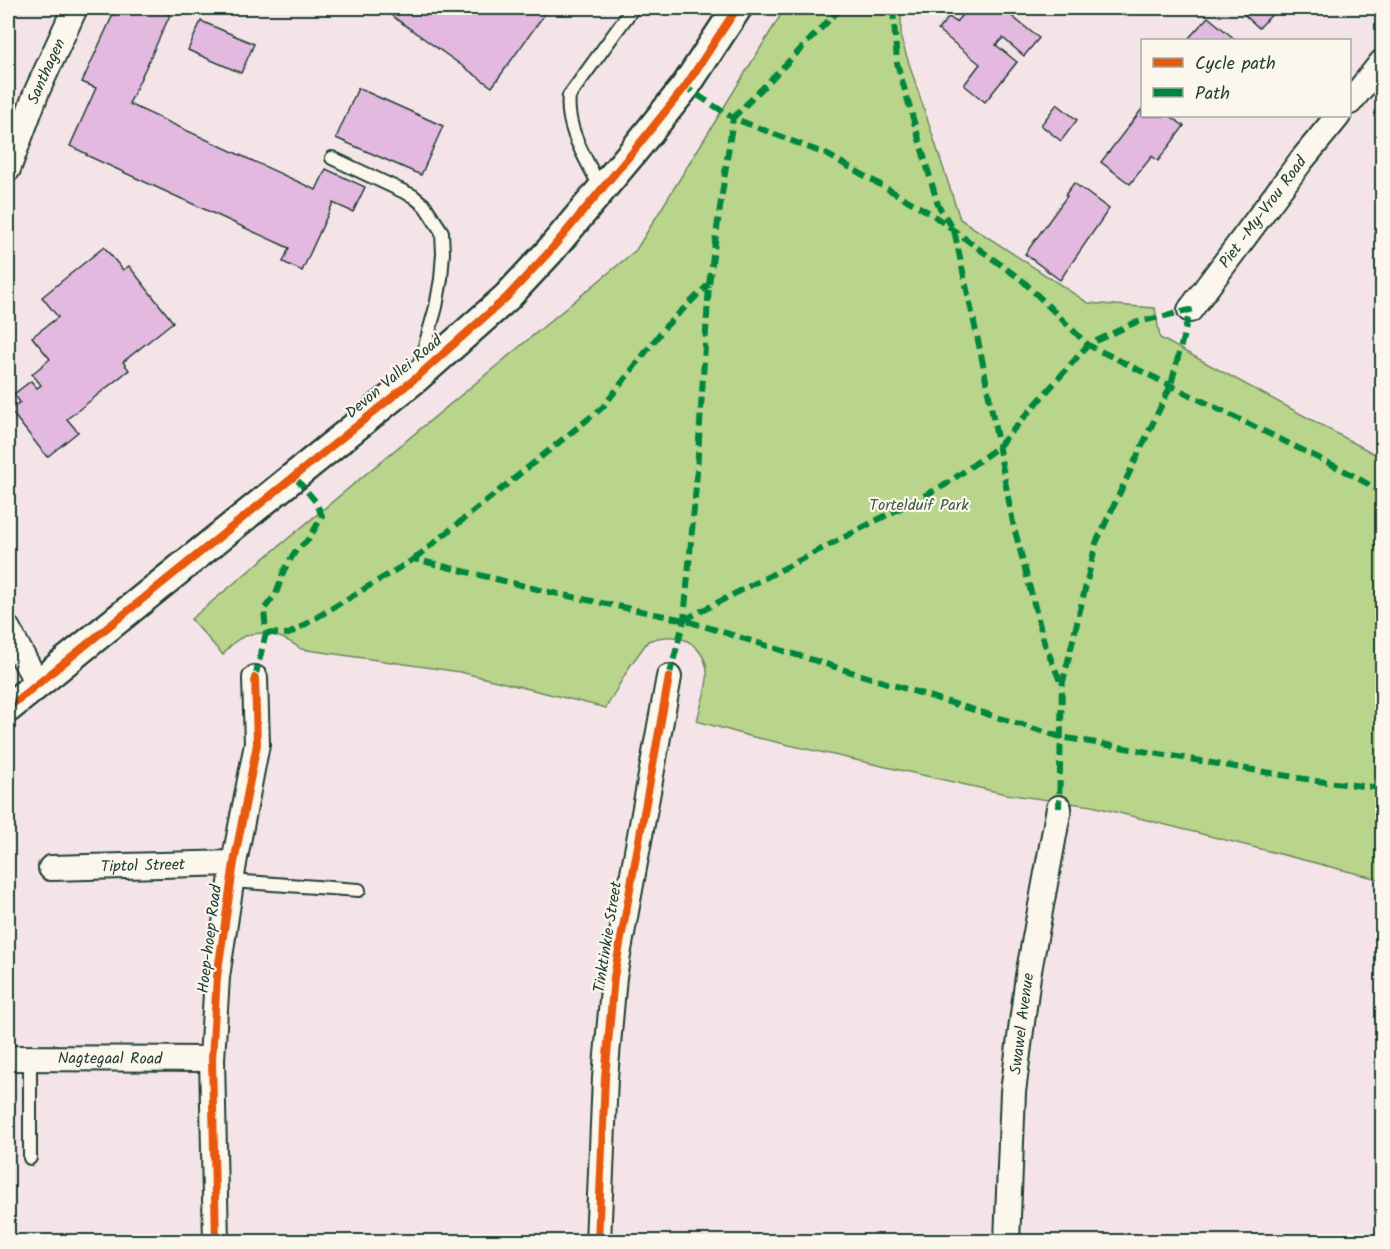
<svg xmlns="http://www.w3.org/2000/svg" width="1390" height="1249" font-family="Kalam,sans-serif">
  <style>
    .green { fill: #b9d48b; stroke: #6c8860; stroke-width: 1.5 }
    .building { fill: #e3b9e0; stroke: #1f3d34; stroke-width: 1.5 }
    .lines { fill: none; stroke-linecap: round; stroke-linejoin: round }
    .service-casing { stroke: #1f3d34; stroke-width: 16 }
    .minor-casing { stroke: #1f3d34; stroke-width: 28 }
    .tertiary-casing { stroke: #1f3d34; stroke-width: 33 }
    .service { stroke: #fbf7ec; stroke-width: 12 }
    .minor { stroke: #fbf7ec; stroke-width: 24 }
    .tertiary { stroke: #fbf7ec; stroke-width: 28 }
    .quiet { stroke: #00873e; stroke-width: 6; stroke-dasharray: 12 6; stroke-linecap: butt }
    .cycleway-casing { stroke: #fbf7ec; stroke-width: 11 }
    .cycleway { stroke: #e8590c; stroke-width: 8 }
    .labels { text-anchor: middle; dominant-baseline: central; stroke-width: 4.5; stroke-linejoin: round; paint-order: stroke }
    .street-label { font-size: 16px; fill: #1f3d34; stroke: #fbf7ec }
    .park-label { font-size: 16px; fill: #3e5b45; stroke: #fbf7ec }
  </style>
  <rect width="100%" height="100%" fill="#f4e4e8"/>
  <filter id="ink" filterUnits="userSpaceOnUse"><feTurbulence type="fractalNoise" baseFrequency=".0167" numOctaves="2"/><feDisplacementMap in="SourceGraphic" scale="12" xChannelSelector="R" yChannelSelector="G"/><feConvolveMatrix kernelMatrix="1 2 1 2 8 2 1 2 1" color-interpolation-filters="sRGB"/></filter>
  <g filter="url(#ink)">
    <path class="green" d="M785,8h116v31l59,180 128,84 67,5 5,30 222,120v422l-290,-74 -86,-12 -257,-58 -52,-15c3,-14 9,-29 10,-43 2,-23 -16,-43 -41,-41 -6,0 -12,2 -18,4l-18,25 -24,42 -146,-36 -159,-23c-27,-20 -58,-24 -78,6l-32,-36 445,-369z"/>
    <path class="building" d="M116,8h38l16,7 -41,89 187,86 10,-21 39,18 -12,25 -20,-9 -31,68 -19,-9 6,-14 -203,-93 1,-1 -17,-8 26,-58 -14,-6z
      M381,8h168l-57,79z
      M968,8h46l-5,6 30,24 -15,18 -21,-18 -7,7 21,17 -32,40 -21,-17 16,-21 -42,-34 11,-13 7,5z
      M1237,8h41l-19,20z
      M1208,17l28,23h-49z
      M201,21l53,23 -13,29 -53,-23z
      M358,88l85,38 -22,49 -85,-37z
      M1057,104l20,16 -16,21 -20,-16z
      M1142,109v7h28l14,10 -26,35 -6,-5 -22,28 -29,-22z
      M1074,183l35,26 -49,71 -35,-26 42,-58 -2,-1z
      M104,247l19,23 6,-4 44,56 -50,40 6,8 -62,49 11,13 -31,25 -37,-47 10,-8 -6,-8 17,-13 6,7 4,-3 -9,-11 18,-15 -18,-22 26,-20 -16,-20z"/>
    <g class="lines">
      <defs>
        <path id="service" d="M332,158l81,38 12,10 17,26 1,21 -2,26 -5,28 -17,60
          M601,189c-14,-29 -36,-60 -32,-93l64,-88
          M231,881l128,9
          M30,1158v-99"/>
        <g id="minor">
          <path d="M1350,102l32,-40"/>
          <path id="s1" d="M8,169l29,-78 38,-83"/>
          <path id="s2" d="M1190,310l111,-149 37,-45"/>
          <path d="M8,629l29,54"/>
          <path id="s3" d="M51,868l183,-5"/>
          <path id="s4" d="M8,1058l204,1"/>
          <path d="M216,1242l-4,-183 5,-82 17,-114 23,-119 -2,-66"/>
          <path d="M598,1242l7,-164 9,-101 55,-300"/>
          <path id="s5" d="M1007,1242l6,-150 15,-116 31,-168"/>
        </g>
        <path id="tertiary" d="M8,708l409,-331 90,-80 42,-45 83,-99 53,-66 52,-79"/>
      </defs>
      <use href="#service" class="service-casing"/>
      <use href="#minor" class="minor-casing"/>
      <use href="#tertiary" class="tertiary-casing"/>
      <use href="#service" class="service"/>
      <use href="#minor" class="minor"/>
      <use href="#tertiary" class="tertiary"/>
      <path class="quiet" d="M841,8l-108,110 95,37 102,58 93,68 65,64 259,127 35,20
        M893,8l4,55 41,142 16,25 28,129 31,164 31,119 18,44
        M414,559l189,-152 62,-80 44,-43
        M684,620l261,-135 53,-38 90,-102 46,-22 56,-13 -19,75 -75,158 -34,143 -3,122
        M266,633l23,1 125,-75 135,33 135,28 377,117 256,44 65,7
        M669,677l15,-57 12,-134 13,-202 24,-166 -48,-31
        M255,678l11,-45 -2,-24 12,-15 8,-24 11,-18 14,-13 13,-23 -6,-14 -22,-26"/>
      <defs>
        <path id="cycleway" d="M8,708l409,-331 90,-80 42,-45 83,-99 53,-66 52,-79
          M216,1242l-4,-183 5,-82 17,-114 23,-119 -2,-66
          M598,1242l7,-164 9,-101 55,-300"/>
      </defs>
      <use href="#cycleway" class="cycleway-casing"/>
      <use href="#cycleway" class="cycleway"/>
    </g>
  </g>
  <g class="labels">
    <g class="street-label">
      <text stroke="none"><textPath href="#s1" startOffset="105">Santhagen</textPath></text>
      <text stroke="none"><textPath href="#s2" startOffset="122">Piet -My-Vrou Road</textPath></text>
      <text transform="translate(394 377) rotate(-40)">Devon Vallei Road</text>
      <text stroke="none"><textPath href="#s3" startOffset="92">Tiptol Street</textPath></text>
      <text transform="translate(608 937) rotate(-81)">Tinktinkie Street</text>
      <text transform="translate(210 939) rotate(-83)">Hoep-hoep Road</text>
      <text stroke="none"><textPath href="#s5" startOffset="219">Swawel Avenue</textPath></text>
      <text stroke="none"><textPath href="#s4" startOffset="102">Nagtegaal Road</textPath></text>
    </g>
    <g class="park-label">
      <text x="919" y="505">Tortelduif Park</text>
    </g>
  </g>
  <rect width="1390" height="1249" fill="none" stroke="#fbf7ec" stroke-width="30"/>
  <rect x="15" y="15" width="1360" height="1219" fill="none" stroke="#1f3d34" stroke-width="2" filter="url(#ink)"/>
  <rect x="1141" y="39" width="210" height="78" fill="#fbf7ec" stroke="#a3ada2" stroke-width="1.5"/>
  <rect x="1153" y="58" width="30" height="9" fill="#e8590c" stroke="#a3ada2" stroke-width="1.5"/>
  <text x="1195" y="69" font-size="18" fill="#1f3d34">Cycle path</text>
  <rect x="1153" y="88" width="30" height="9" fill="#00873e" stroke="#a3ada2" stroke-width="1.5"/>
  <text x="1195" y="99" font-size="18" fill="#1f3d34">Path</text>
</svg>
